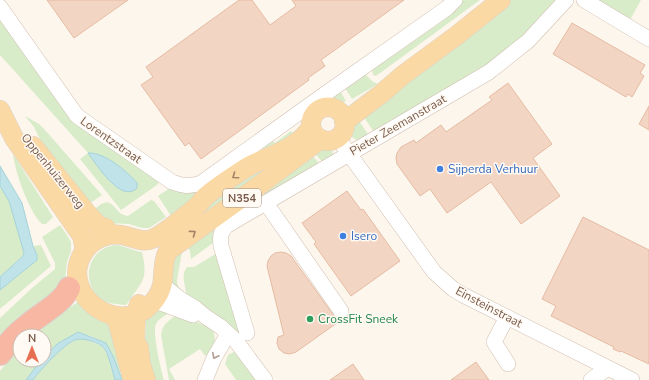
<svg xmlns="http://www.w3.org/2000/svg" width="649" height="380" font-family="'Nunito Sans',sans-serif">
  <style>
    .green { fill: #d8ecc9; fill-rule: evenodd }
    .water { fill: #bfe3e8; stroke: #a5d3da }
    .building { fill: #f3d5c3; stroke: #e6bba3 }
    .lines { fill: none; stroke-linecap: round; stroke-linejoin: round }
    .minor-casing { stroke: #d1beb0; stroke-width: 16 }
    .major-casing { stroke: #dad1cd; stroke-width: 20 }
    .highway-casing { stroke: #dad1cd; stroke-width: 24 }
    .minor { stroke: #fff; stroke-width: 15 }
    .major { stroke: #fbd9a5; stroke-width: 19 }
    .highway { stroke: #f7b7a3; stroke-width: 22 }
    .oneway { stroke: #a18267 }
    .oneway2 { stroke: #af9d94 }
    .shop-dot { fill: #3f7fe0; stroke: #fffaf3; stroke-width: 1.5 }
    .leisure-dot { fill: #2e9e5b; stroke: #fffaf3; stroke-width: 1.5 }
    .labels { text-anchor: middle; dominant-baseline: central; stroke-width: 3; stroke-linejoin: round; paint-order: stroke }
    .shield { fill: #fffaf3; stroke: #a28b7f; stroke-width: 1 }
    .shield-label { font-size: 11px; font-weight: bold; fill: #7a5c4d }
    .street-label { font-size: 12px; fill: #7a5c4d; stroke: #fffaf3 }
    .shop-label { font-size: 12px; fill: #366cbe; stroke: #fffaf3; text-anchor: start }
    .leisure-label { font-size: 12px; fill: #27864d; stroke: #fffaf3; text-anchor: start }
  </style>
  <rect width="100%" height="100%" fill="#fdf6ec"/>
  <path class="green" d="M461,0h19l-104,76 -3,-1 -1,-5 72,-50 11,-10z
    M511,0h49l-54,54 -131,80 -13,-20 93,-69z
    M593,0h48l-11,20z
    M0,16l64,91 96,74 -3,4 -36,25 -41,-51 8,-6 -88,-98zM88,153h6l27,15 -3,20 -7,-5z
    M365,74l8,8 5,2 -26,15 -7,-11z
    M340,91l6,10 -9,4 -10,-2z
    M25,116l14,8 6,6 57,65 -16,11 -44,-63 -8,-16z
    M357,118l13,19 -12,4 -6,-4 -3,-5z
    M291,131l6,6 -126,79 -13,-20 12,-8h5l96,-49 4,4z
    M325,146l7,4 1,5 -9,9 -12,-14z
    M309,152l9,10v4l-127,93 -1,-8 -5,-9z
    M13,154l40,63 -7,7h-4c-13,-12 -27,-52 -29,-70z
    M282,157l-81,65 -7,-9 60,-44z
    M0,186l9,15 15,52 -1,3 -23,21z
    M151,200l3,1 12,16 -17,11h-7l-13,-4 -22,-1 -16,-11 10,-8 6,-2c10,3 9,12 21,14z
    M60,225l7,10 4,7v9l-4,11 -2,18 -65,68v-30l32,-30 23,-19v-6l-13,-26z
    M41,245l10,21 -51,43v-19l37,-35 -4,-9z
    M116,245c10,1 17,6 26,7 7,30 -1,29 -15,52l-2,1c-6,-1 -13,-1 -19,-3 -27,-14 -21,-54 10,-57z
    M182,252l-5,28v3l3,7 -11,-6 -1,-24z
    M217,253l26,88 -57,-46c0,-10 -6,-19 1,-28h7z
    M81,300l30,24 19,56h-8l-16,-37 -18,-8 -31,9 -13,13v-21h-14l13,-11z
    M153,309h19c-4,7 -13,8 -16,15 -4,8 5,46 8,56h-14l-5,-36 1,-25z
    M178,313l34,16c6,11 2,20 -7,27l-5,-7 -31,20 6,11h-6l-8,-45c1,-12 10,-15 17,-22z
    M82,338l20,8 7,12 6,22h-82c10,-14 33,-39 49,-42z
    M20,345v15h21l-15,20h-26v-9z
    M234,352h3l20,28h-21l-11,-16 3,-9z"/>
  <path class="water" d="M88,153c16,-1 39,18 49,30v5c-16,16 -40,-23 -49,-35z
    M0,166l22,37 11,43 4,9v5l-37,30v-13l23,-21 1,-3 -15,-52 -9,-15z
    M78,332l28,11 7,13 9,24h-7c-3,-9 -6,-28 -13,-34 -5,-4 -21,-9 -27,-6 -12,5 -34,29 -42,40h-7l15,-20h3v-3l13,-13z"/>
  <path class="building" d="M47,0h81l-54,38z
    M239,0h13l18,25 26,-19 -4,-6h112l-83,60 4,6 -17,12 1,2 -108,79 -12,-16 -4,3 -44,-61 12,-8 -7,-10z
    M572,23l73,42 -5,8 4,3 -12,21 -4,-3 -2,3 -73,-43z
    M508,83l44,61 -19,14 27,38 -39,28 -30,-42 -44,31 -17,-24 -10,7 -23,-32 -1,-6 1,-5 4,-6 13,-7 2,3 25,-18 5,7 46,-32 -3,-3z
    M649,106v24l-10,-6z
    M347,191l14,19 2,-1 37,52 -49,35 -37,-52 2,-2 -14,-19z
    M583,217l66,33v114l-28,-13 -1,1 -7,-3 1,-2 -63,-31 5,-10 -14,-7z
    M281,252l5,1 5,3 43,60 7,4 -45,32 -6,2 -6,-1 -5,-4 -2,-6 1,-6 6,-2 -17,-69 1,-5 3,-5 4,-3z
    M476,362l13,18h-38z
    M353,364l11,16h-34z"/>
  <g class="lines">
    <defs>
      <path id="minor" d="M584,0l65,39
        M0,7l77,109 95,66c11,4 18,5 29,1l124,-89 122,-86 8,-8
        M337,137l97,135 19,17 10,6 169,85
        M266,203l75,108
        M163,285l17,14 15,9 11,9 15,10 15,14 29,39
        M152,302h6l35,13
        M507,317l-13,25 14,22
        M247,333l-26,-87c-1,-9 -1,-13 5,-20l263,-154 39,-31 38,-41
        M205,380l9,-22 14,-24
        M591,380l17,-12"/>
      <path id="major" d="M311 124a17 17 0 1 1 34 0a17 17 0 1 1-34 0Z
        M0,110l14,28 68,98 3,14
        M344,122l37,-28 22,-19 53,-39 45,-36
        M311,127c-15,24 -43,28 -65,41 -14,9 -30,19 -42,30 -3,3 -5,7 -8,9 -8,7 -35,29 -44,32 -10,4 -17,-1 -26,-3 -17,-5 -35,3 -44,19 -18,32 18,69 51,60 6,-2 12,-4 16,-9 8,-7 14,-18 14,-29 1,-10 0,-17 5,-26l97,-70 56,-42
        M33,146l53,66 13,14 7,2
        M139,304l-3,10 -1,27 4,7 2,17 5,15
        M113,316l4,4 2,7 13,50"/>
      <path id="highway" d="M0,354c8,-11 17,-21 28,-29 13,-12 34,-21 41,-37"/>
    </defs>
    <use href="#minor" class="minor-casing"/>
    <use href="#major" class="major-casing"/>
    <use href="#highway" class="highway-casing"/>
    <use href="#minor" class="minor"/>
    <use href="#major" class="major"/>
    <use href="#highway" class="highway"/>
  </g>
  <defs><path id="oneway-chevron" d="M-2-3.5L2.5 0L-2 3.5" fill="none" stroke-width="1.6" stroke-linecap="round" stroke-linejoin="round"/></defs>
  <g class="oneway">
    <use href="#oneway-chevron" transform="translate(235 176) rotate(145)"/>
    <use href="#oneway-chevron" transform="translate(193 233) rotate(-36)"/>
  </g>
  <use class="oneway2" href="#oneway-chevron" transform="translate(215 356) rotate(117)"/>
  <g class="shop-dot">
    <circle cx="440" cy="169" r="4"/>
    <circle cx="343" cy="236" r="4"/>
  </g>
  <circle class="leisure-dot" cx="310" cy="319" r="4"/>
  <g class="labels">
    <rect class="shield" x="223" y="189" width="38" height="18" rx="3"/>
    <g class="shield-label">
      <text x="242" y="198">N354</text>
    </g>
    <g class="street-label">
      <text transform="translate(398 125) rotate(-30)">Pieter Zeemanstraat</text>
      <text transform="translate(111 140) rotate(35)">Lorentzstraat</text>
      <text transform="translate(53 171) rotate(51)">Oppenhuizerweg</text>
      <text transform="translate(489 307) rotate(28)">Einsteinstraat</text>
    </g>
    <g class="shop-label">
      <text x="448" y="169">Sijperda Verhuur</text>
      <text x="351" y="236">Isero</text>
    </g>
    <g class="leisure-label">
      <text x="318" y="319">CrossFit Sneek</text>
    </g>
  </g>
  <g transform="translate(32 348)"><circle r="19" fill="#fffaf3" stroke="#cabbb1"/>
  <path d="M0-3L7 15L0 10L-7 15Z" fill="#e76f51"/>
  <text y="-6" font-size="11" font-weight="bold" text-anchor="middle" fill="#7a5c4d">N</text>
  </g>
</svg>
